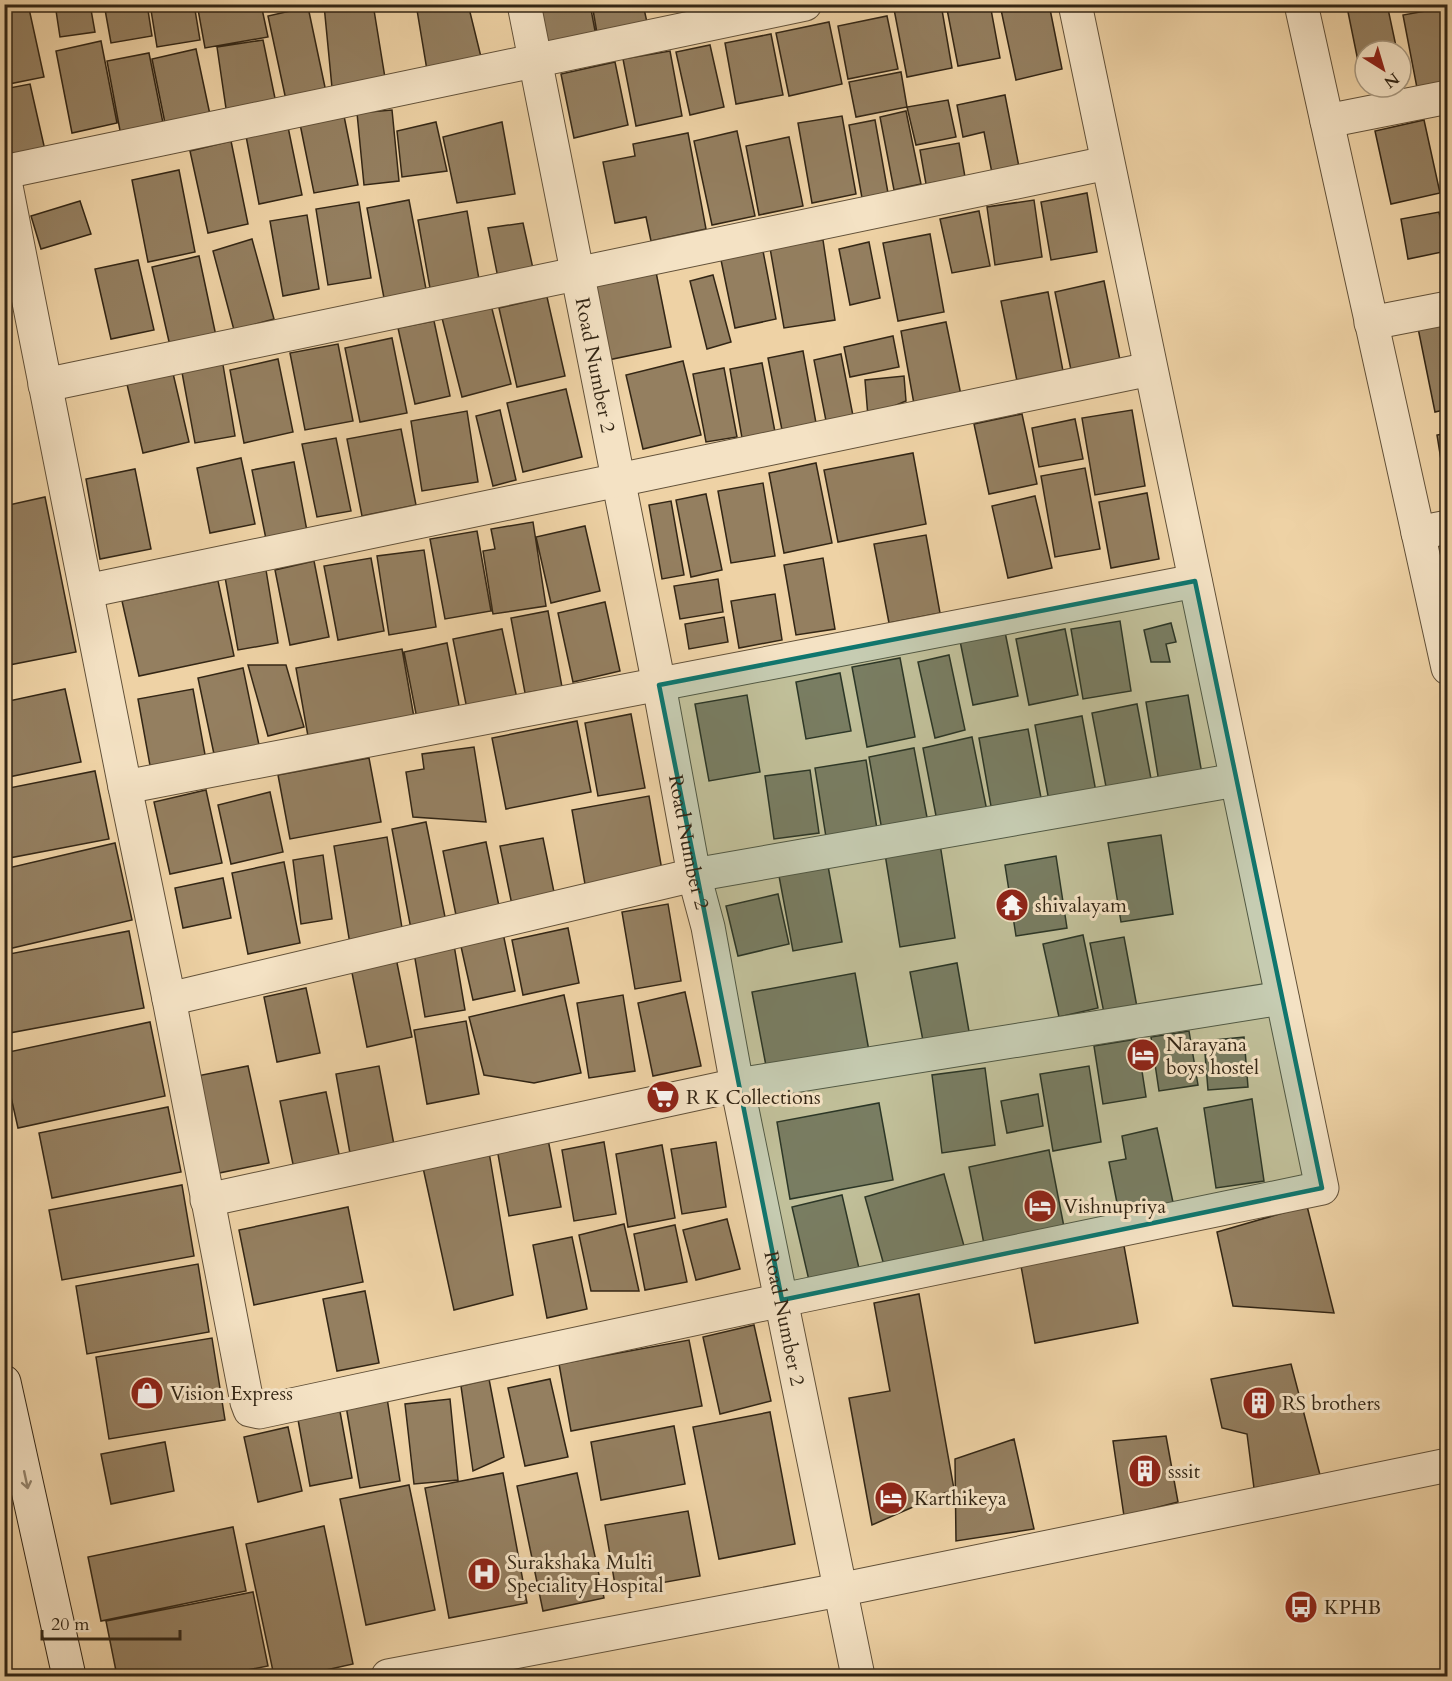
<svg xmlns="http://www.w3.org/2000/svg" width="1452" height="1681" font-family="Cardo,serif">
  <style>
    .building { fill: #947f60; stroke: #332615; stroke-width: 1.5 }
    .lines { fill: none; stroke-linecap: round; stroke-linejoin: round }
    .minor-casing { stroke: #625139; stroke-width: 35 }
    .secondary-casing { stroke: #332615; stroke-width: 35 }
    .minor { stroke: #f4e2c4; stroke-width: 33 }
    .secondary { stroke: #f4e2c4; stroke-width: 33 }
    .oneway { stroke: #94846c }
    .marked { fill: #0f766e; fill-opacity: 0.2; stroke: #0f766e; stroke-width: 4.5; stroke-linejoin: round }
    .labels { text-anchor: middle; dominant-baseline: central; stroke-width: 6; stroke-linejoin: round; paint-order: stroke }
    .street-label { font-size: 20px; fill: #332615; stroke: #f4e2c4 }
    .poi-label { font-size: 20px; fill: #332615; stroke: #f4e2c4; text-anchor: start }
  </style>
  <rect width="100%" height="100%" fill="#eed2a5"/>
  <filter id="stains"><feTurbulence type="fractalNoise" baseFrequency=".00333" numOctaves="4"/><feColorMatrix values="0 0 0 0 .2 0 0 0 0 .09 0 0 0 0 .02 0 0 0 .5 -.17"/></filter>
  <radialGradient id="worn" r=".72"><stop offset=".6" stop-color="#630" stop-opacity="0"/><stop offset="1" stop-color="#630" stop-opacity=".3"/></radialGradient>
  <path class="building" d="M4,4h24l16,73 -40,8z
    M55,4h35l5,28 -35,5z
    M104,4h43l5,32 -41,7z
    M150,4h44l6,36 -43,7z
    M197,4h64l7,33 -63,11z
    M373,4l13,80 -53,14 -9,-93z
    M416,4h52l13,53 -54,13z
    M528,4h62l6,32 -60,11z
    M592,4h51l5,23 -50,12z
    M667,4h33l-32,7z
    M893,4h48l11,64 -45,9z
    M946,4h44l10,54 -42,8z
    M1049,4l13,65 -46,11 -16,-75z
    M1361,4h26l10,47h-32v25h-4l-14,-69z
    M308,7l18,85 -40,8 -18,-84z
    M1448,7v76l-31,5 -14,-73z
    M887,16l11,53 -50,10 -10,-53z
    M829,22l13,62 -53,12 -13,-63z
    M771,34l12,61 -47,9 -11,-61z
    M263,40l14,68 -49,14 -11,-75z
    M101,41l16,82 -45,10 -16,-82z
    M710,45l14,62 -34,8 -14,-63z
    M196,49l16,75 -45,9 -15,-74z
    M670,51l12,65 -46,10 -13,-67z
    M149,53l15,75 -43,8 -14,-75z
    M615,62l13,63 -54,13 -13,-64z
    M901,72l6,35 -51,10 -7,-35z
    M30,84l17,75 -39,9 -4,-18v-61z
    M1005,95l14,72 -27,6 -8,-41 -21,5 -6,-32z
    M948,100l8,37 -40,8 -9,-38z
    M392,110l7,71 -35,4 -7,-72z
    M906,111l15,73 -27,6 -14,-73z
    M344,116l14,69 -44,8 -14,-69z
    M842,116l14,78 -44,9 -14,-80z
    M875,120l13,73 -26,5 -13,-73z
    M1424,120l16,73 -49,11 -16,-73z
    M436,122l11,49 -45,6 -5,-46z
    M502,122l13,72 -58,9 -14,-66z
    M288,127l14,68 -43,9 -13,-68z
    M737,131l18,85 -43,9 -18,-84z
    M688,133l18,96 -55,12 -5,-24 -31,6 -12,-61 32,-6 -2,-12z
    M789,137l14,69 -44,9 -13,-69z
    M231,141l17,83 -40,9 -18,-82z
    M959,143l6,34 -39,7 -6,-34z
    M179,170l16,82 -47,10 -16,-82z
    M1087,193l10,59 -46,8 -10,-58z
    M409,200l17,89 -42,9 -17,-90z
    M1034,200l8,57 -47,8 -8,-58z
    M80,201l11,33 -50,15 -10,-33z
    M359,202l12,76 -43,7 -12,-76z
    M467,211l13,74 -49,9 -13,-74z
    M979,211l11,55 -38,7 -12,-54z
    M1439,212l8,39 -39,8 -7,-40z
    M307,215l12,74 -36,7 -13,-75z
    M523,223l11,50 -36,5 -10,-50z
    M930,234l14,78 -46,9 -15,-78z
    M252,239l22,80 -40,11 -21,-79z
    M823,240l12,80 -51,8 -14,-80z
    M869,242l11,56 -30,7 -11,-56z
    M763,251l13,68 -41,9 -14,-68z
    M199,256l17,80 -46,10 -18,-79z
    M138,260l16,70 -43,9 -16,-70z
    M654,262l17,85 -63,13 -18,-84z
    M713,275l18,67 -24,7 -17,-68z
    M1104,281l16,79 -49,10 -16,-78z
    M1048,292l15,79 -46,10 -16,-80z
    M547,297l18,79 -48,11 -18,-79z
    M491,305l20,79 -49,13 -20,-79z
    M434,321l16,75 -35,8 -17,-76z
    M946,322l15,73 -47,9 -13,-73z
    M1448,322v87l-13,3 -17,-84z
    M893,336l6,31 -49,10 -6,-30z
    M392,338l15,75 -47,9 -15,-74z
    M338,344l15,77 -48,9 -15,-77z
    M803,351l13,72 -34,7 -14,-72z
    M841,354l13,67 -27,5 -13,-66z
    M222,359l13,77 -40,7 -14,-76z
    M278,359l15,73 -49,11 -14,-73z
    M683,361l18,74 -58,14 -17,-74z
    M762,363l13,69 -33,6 -12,-69z
    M724,368l13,69 -31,5 -13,-68z
    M172,369l17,73 -46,11 -17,-73z
    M904,376l2,25 -38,16 -3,-37z
    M566,389l16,68 -59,15 -16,-69z
    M500,410l16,70 -23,6 -17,-70z
    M1132,410l13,76 -50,9 -13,-77z
    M467,411l11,71 -56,9 -11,-70z
    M1022,414l15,70 -48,10 -15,-70z
    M1075,419l8,40 -44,8 -7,-39z
    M401,429l15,76 -54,11 -15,-77z
    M1448,433v70l-11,-68z
    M336,438l15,73 -34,6 -15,-73z
    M913,453l13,71 -88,18 -14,-72z
    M241,458l14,66 -45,9 -13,-65z
    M294,462l13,69 -41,8 -14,-69z
    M816,463l16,80 -48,10 -15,-80z
    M1085,468l15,81 -45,8 -14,-81z
    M135,469l16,80 -51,10 -14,-80z
    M763,483l12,73 -44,7 -13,-72z
    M1147,493l12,66 -48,9 -12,-66z
    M706,494l16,76 -31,7 -15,-77z
    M1035,496l17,72 -44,10 -16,-72z
    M45,497l31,155 -72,14v-160z
    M671,501l13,74 -22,4 -13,-74z
    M533,522l13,84 -53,8 -10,-63 12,-2 -4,-20z
    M585,526l15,65 -49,12 -15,-66z
    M477,531l14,80 -46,8 -15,-80z
    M926,535l14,78 -51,10 -15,-79z
    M424,550l12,77 -47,8 -12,-79z
    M371,558l13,73 -46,9 -14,-74z
    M823,558l12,71 -39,6 -12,-70z
    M314,561l15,76 -39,8 -15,-75z
    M266,570l12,73 -40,7 -13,-73z
    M718,579l5,33 -43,7 -6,-33z
    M218,581l16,75 -95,20 -17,-75z
    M775,594l7,46 -43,8 -8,-47z
    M605,602l15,69 -47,11 -15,-69z
    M548,611l14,76 -37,6 -14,-75z
    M724,617l4,25 -39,7 -4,-25z
    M1120,621l11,70 -48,8 -12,-70z
    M1171,623l5,19 -10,2 4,18h-19l-7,-32z
    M1004,627l14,69 -45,9 -14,-69z
    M502,629l16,74 -50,11 -15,-75z
    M1065,629l13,66 -49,10 -13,-66z
    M447,643l14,73 -43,8 -14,-72z
    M402,649l13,74 -106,19 -13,-74z
    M949,655l16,75 -30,8 -17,-76z
    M900,658l15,79 -48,10 -15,-80z
    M248,665h38l18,62 -36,9z
    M243,668l16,77 -45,9 -16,-76z
    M840,673l11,58 -45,8 -10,-57z
    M65,689l16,73 -77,16v-76z
    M193,689l13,71 -55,11 -13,-72z
    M747,695l13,77 -51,9 -14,-77z
    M1188,695l14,79 -43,8 -13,-80z
    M1137,704l15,80 -45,8 -15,-79z
    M631,714l14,74 -47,8 -13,-73z
    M1082,716l14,76 -47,9 -14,-76z
    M577,721l14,71 -85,17 -14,-71z
    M1028,729l14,74 -50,9 -13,-74z
    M972,737l15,74 -50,10 -14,-73z
    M474,747l12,75 -73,-5 -7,-45 18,-3 -2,-15z
    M914,748l15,80 -46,8 -14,-79z
    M369,758l12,64 -91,17 -12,-64z
    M866,760l11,69 -51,8 -11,-69z
    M810,770l9,63 -45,6 -9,-63z
    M95,771l14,68 -105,20v-70z
    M206,790l16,73 -52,11 -16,-72z
    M270,792l13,60 -52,12 -13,-59z
    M649,796l14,80 -77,14 -14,-80z
    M426,822l20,100 -35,7 -19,-100z
    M1161,835l12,79 -52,8 -13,-79z
    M387,837l16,97 -53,10 -16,-98z
    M543,838l13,64 -43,8 -13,-64z
    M486,842l15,74 -43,9 -15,-74z
    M115,843l17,77 -128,30v-81z
    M940,844l15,94 -55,9 -15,-93z
    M323,855l9,64 -31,5 -8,-64z
    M1056,856l11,72 -51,8 -11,-71z
    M284,862l16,81 -52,11 -16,-81z
    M828,866l14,76 -49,9 -14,-75z
    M223,878l8,40 -48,10 -8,-40z
    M778,894l11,50 -51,12 -12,-50z
    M668,904l13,77 -46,8 -13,-77z
    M568,928l11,55 -56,12 -11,-55z
    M129,931l15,77 -140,26v-79z
    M503,933l12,58 -42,9 -13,-58z
    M1083,935l15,73 -39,9 -16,-73z
    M1124,937l13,70 -33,6 -14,-70z
    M453,939l12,71 -40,7 -12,-70z
    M395,953l17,84 -45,10 -17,-84z
    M957,963l13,74 -46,9 -14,-74z
    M855,973l14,78 -102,20 -15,-79z
    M306,988l14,65 -43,9 -13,-65z
    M685,992l16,74 -48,10 -15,-73z
    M564,995l17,78 -47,10 -50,-8 -15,-58z
    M623,995l12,76 -46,7 -12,-75z
    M466,1021l13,73 -52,10 -13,-74z
    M150,1022l15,74 -147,32 -14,-62v-13z
    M1189,1031l9,54 -39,6 -8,-54z
    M1244,1037l4,50 -40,3 -4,-49z
    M1137,1039l9,58 -43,7 -9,-58z
    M248,1066l21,97 -50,10 -22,-97z
    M379,1066l16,84 -44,9 -15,-85z
    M1089,1066l12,76 -48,9 -13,-77z
    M985,1068l10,77 -53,8 -10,-78z
    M326,1092l14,67 -46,10 -14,-68z
    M1038,1094l5,32 -36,7 -6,-32z
    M1252,1099l12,82 -48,7 -12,-80z
    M879,1103l14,77 -103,19 -13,-77z
    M168,1107l13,65 -129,26 -13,-65z
    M1157,1128l17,79 -54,11 -11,-56 17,-3 -4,-23z
    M547,1134l14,73 -52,9 -13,-73z
    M604,1142l12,72 -42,7 -12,-71z
    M716,1142l10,65 -44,7 -11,-65z
    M662,1145l13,73 -47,9 -12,-73z
    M1049,1150l15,77 -80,17 -15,-77z
    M489,1152l24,143 -59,15 -32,-147z
    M944,1174l20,72 -79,23 -20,-72z
    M182,1185l12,71 -132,24 -13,-70z
    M842,1195l19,82 -50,12 -19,-82z
    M1307,1206l27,107 -101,-7 -16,-74z
    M348,1207l15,75 -109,23 -15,-75z
    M727,1219l13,50 -44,11 -13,-50z
    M624,1224l15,67h-48l-12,-56z
    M675,1225l12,57 -42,8 -11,-56z
    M572,1237l15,72 -40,9 -14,-73z
    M1124,1246l14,77 -103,20 -14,-77z
    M198,1264l11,68 -122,22 -11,-68z
    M365,1291l14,72 -42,8 -14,-72z
    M919,1294l35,195 -82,36 -23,-127 41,-7 -16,-88z
    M754,1325l17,76 -51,13 -17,-77z
    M212,1338l13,82 -116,19 -13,-82z
    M689,1340l13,66 -131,25 -12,-67z
    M1291,1364l29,111 -66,13 -7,-54 -25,-6 -11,-49z
    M489,1379l15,78 -31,14 -12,-85z
    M550,1379l18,78 -43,9 -17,-78z
    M387,1398l13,83 -40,7 -14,-82z
    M450,1399l8,81 -44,4 -9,-80z
    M339,1406l13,72 -42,8 -13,-72z
    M770,1412l25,132 -76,15 -26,-132z
    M674,1426l11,58 -84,16 -10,-58z
    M288,1427l14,64 -44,11 -14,-65z
    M1166,1436l12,66 -54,14 -11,-75z
    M1014,1439l20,90 -78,12 -1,-82z
    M165,1442l9,49 -63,13 -10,-50z
    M503,1473l24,130 -78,15 -24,-130z
    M577,1473l27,125 -61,13 -26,-125z
    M409,1485l26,125 -69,15 -26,-126z
    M688,1511l12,65 -84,15 -11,-66z
    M324,1526l29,138 -54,12h-25l-28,-132z
    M233,1527l13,64 -145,30 -13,-64z
    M253,1592l15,74 -51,10h-100l-11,-55z"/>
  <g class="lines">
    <defs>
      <g id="minor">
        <path id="s1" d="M524,4l135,681 35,190 14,52 29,158 121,591"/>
        <path d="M1301,4l147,664"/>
        <path d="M1327,121l121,-24"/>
        <path d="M4,172l801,-168"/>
        <path d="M4,176l121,611 44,212 78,403 3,8 9,2 523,-112 540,-112 -247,-1184"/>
        <path d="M1371,323l77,-15"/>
        <path d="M45,385l1062,-222"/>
        <path d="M1418,533l30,-6"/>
        <path d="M87,591l1063,-222"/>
        <path d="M125,787l1070,-206"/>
        <path d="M169,999l525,-124 542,-95"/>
        <path d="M207,1200l530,-115 545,-87"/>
        <path d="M388,1676l451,-86 609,-125"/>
      </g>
      <path id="secondary" d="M4,1382l65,294"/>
    </defs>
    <use href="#minor" class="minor-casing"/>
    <use href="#secondary" class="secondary-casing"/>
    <use href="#minor" class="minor"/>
    <use href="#secondary" class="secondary"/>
  </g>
  <defs><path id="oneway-shaft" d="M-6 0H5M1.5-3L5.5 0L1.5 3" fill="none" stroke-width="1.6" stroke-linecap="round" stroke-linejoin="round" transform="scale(1.5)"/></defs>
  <use class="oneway" href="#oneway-shaft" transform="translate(26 1480) rotate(78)"/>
  <path class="marked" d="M1195,581l127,607 -540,112 -123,-615z"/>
  <defs>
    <symbol id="temple-disc" viewBox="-11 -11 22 22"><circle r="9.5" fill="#8f2418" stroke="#f4e2c4"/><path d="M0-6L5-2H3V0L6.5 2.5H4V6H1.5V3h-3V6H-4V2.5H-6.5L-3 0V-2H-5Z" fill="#fff"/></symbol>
    <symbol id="hotel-disc" viewBox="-11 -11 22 22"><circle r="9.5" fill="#8f2418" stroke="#f4e2c4"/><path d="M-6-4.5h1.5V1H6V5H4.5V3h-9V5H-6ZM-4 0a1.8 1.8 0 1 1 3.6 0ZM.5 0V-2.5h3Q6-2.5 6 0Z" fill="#fff"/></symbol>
    <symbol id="supermarket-disc" viewBox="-11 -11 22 22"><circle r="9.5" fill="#8f2418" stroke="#f4e2c4"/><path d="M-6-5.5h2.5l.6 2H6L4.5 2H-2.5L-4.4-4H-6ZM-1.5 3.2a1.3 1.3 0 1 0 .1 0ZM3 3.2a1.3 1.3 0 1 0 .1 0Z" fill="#fff"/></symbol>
    <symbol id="shop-disc" viewBox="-11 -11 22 22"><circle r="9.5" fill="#8f2418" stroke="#f4e2c4"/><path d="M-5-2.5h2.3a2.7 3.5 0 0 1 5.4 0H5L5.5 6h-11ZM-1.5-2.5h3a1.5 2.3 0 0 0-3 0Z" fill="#fff"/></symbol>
    <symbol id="building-disc" viewBox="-11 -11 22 22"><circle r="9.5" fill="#8f2418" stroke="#f4e2c4"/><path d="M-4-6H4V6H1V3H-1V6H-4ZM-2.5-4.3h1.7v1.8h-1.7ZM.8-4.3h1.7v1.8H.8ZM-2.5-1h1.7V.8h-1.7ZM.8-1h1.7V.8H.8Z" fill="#fff"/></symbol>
    <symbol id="hospital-disc" viewBox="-11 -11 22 22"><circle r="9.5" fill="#8f2418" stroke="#f4e2c4"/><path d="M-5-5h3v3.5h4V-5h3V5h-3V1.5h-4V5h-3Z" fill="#fff"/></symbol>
    <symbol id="bus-disc" viewBox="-11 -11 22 22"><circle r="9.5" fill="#8f2418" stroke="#f4e2c4"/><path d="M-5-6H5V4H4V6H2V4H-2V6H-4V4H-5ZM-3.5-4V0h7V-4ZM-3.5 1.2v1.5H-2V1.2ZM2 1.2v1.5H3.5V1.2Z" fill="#fff"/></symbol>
  </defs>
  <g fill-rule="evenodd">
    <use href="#temple-disc" x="993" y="886" width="38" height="38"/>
    <use href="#hotel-disc" x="1124" y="1036" width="38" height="38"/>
    <use href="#supermarket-disc" x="644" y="1078" width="38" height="38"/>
    <use href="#hotel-disc" x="1021" y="1187" width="38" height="38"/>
    <use href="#shop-disc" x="128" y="1374" width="38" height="38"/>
    <use href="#building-disc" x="1240" y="1384" width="38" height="38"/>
    <use href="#building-disc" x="1126" y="1452" width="38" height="38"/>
    <use href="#hotel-disc" x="872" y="1479" width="38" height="38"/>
    <use href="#hospital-disc" x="465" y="1555" width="38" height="38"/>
    <use href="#bus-disc" x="1282" y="1588" width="38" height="38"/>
  </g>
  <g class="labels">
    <g class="street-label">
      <text stroke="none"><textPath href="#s1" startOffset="368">Road Number 2</textPath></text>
      <text stroke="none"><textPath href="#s1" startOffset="854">Road Number 2</textPath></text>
      <text stroke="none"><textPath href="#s1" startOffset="1340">Road Number 2</textPath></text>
    </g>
    <g class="poi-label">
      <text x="1035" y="905">shivalayam</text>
      <text x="1166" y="1044">Narayana<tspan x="1166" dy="23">boys hostel</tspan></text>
      <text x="686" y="1097">R K Collections</text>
      <text x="1063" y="1206">Vishnupriya</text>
      <text x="170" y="1393">Vision Express</text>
      <text x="1282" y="1403">RS brothers</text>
      <text x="1168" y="1471">sssit</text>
      <text x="914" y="1498">Karthikeya</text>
      <text x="507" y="1562">Surakshaka Multi<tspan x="507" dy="23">Speciality Hospital</tspan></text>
      <text x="1324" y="1607">KPHB</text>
    </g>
  </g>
  <rect width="1452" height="1681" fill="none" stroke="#eed2a5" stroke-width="24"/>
  <rect x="6" y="6" width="1440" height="1669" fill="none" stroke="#332615" stroke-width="3"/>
  <rect x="12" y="12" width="1428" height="1657" fill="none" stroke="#332615" stroke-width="1.5"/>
  <g transform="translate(1383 69) rotate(143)"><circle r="28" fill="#f4e2c4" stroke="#a7977e" stroke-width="1.5"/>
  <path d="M0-4.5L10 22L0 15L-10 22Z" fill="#8f2418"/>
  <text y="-9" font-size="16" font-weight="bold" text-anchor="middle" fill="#332615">N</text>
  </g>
  <path d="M42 1630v9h138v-9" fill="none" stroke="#332615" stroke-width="3"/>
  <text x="51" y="1630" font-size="18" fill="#332615" stroke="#f4e2c4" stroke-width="4.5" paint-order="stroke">20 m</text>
  <rect width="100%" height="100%" filter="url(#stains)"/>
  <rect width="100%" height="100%" fill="url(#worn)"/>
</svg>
